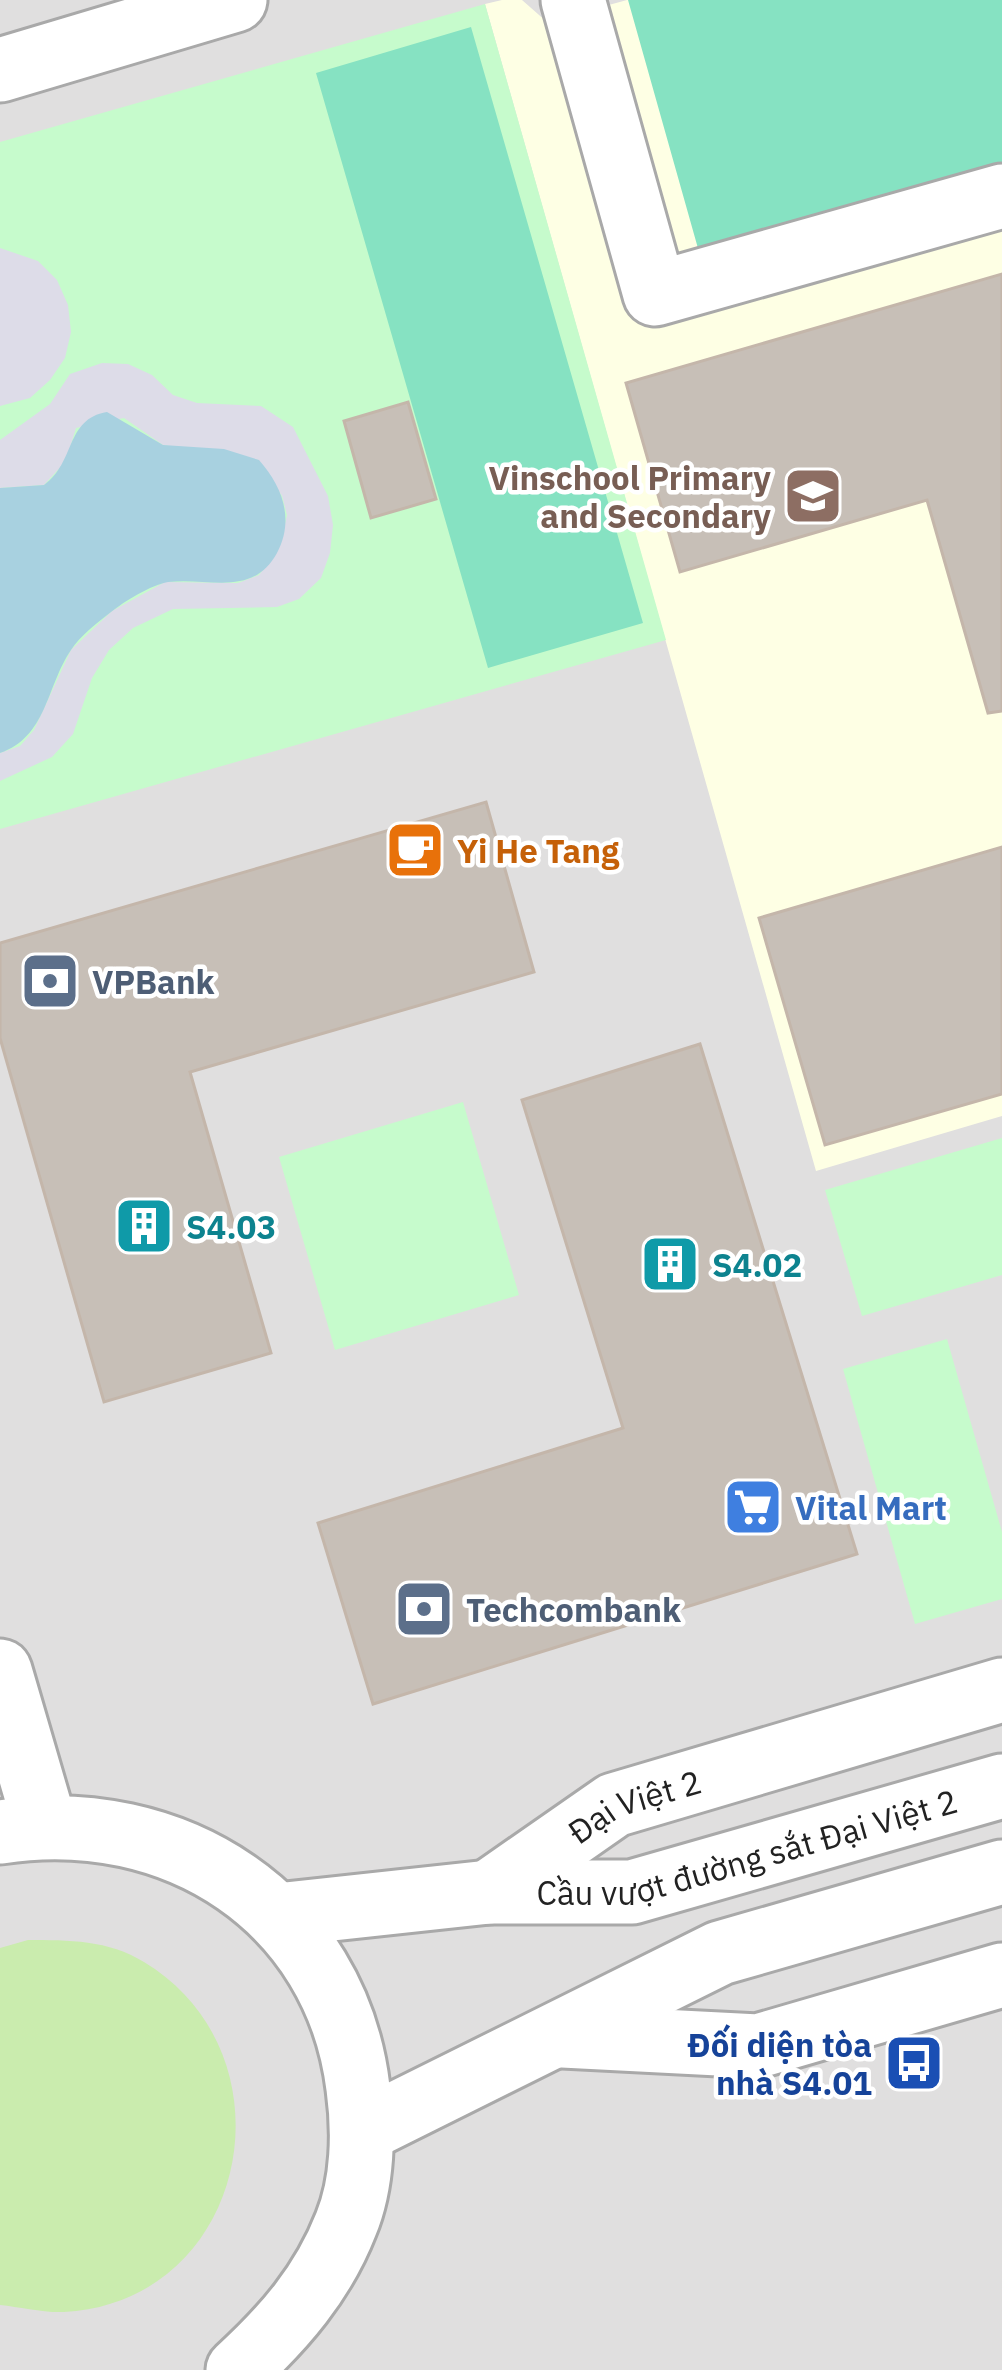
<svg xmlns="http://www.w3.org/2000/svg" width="1002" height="2370" font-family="'IBM Plex Sans',sans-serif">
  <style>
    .residential { fill: #e0dfdf }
    .education { fill: #feffe4 }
    .grass { fill: #caecae }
    .park { fill: #c6fbcc }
    .pitch { fill: #86e2c2 }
    .plaza { fill: #dddce8 }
    .water { fill: #a8d1e0 }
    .building { fill: #c7bfb7; stroke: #c4b6aa; stroke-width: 3 }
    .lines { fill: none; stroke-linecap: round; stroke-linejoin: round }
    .minor-casing { stroke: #a9a9a9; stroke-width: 69 }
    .minor { stroke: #fff; stroke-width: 63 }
    .labels { text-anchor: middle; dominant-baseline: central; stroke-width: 9; stroke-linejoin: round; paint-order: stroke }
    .education-label { font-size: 33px; font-weight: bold; fill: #785e54; stroke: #fff; text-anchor: end }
    .food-label { font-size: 33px; font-weight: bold; fill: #c56008; stroke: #fff; text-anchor: start }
    .service-label { font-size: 33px; font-weight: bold; fill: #4e5e75; stroke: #fff; text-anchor: start }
    .culture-label { font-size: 33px; font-weight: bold; fill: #0d838f; stroke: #fff; text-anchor: start }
    .shop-label { font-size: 33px; font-weight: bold; fill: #366cbe; stroke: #fff; text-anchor: start }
    .street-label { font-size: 33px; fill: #222; stroke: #fff }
    .transit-label { font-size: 33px; font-weight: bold; fill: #164399; stroke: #fff; text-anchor: end }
  </style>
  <rect width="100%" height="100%" fill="#f2efe8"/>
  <path class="residential" d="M0,0h1002v2370h-1002z"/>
  <path class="education" d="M502,0h20l25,22 80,-22h375v1116l-186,55 -331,-1167z"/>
  <path class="grass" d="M28,1940c40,0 81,0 116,22 154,93 105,340 -80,350 -20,1 -44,-5 -64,-7v-357z"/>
  <path class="park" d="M485,4l181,636 -666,189v-687z
    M463,1102l56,193 -184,55 -56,-193z
    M1002,1138v137l-140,41 -37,-126z
    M947,1339l55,193v67l-87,25 -72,-255z"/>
  <path class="pitch" d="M628,0h374v174l-301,85z
    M471,27l172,596 -155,45 -172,-595z"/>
  <path class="plaza" d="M0,248l38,13 19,19 11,25 3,27 -6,26 -15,22 -20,18 -30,8z
    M102,363l26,1 24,11 21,20 24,8 64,3 32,21 35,69 5,29 -3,28 -9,25 -22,21 -22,8 -104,2 -40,19 -24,22 -17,28 -19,56 -21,23 -52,24v-28l20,-7 14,-16 37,-80 41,-39 53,-29 73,1 21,-8 17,-22 7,-20 4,-18 -5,-19 -24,-36 -95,-15 -39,-27 -48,10 -10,33 -22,24 -44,3v-48l50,-36 20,-30z"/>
  <path class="water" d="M107,412l56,33 61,4 35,11c23,26 36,59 18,93 -25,45 -68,24 -109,29 -17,3 -43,19 -57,30 -13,10 -31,24 -40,38 -25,37 -24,87 -71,103v-265l44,-3c32,-23 21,-66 63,-73z"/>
  <path class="building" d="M1002,274v437l-14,2 -61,-213 -247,72 -54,-189z
    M408,402l28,97 -65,19 -27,-97z
    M486,802l48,170 -344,100 81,281 -167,49 -104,-364v-95z
    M1002,847v247l-177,51 -66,-227z
    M700,1044l157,510 -484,150 -55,-181 305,-95 -101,-328z"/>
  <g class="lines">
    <defs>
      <g id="minor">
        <path d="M573,0l82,294 347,-98"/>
        <path d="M0,70l235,-70"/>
        <path d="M0,1671l45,154"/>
        <path d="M0,1832c174,-27 336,76 358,256 6,43 5,95 -12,136 -23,59 -62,104 -108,146"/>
        <path id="s1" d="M489,1892l125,-87 388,-115"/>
        <path id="s2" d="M277,1915l212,-23h143l370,-106"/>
        <path d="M563,2036l195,10 244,-71"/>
        <path d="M364,2130l356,-177 282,-81"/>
      </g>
    </defs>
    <use href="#minor" class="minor-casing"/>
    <use href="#minor" class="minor"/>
  </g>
  <defs>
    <symbol id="school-square" viewBox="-11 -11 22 22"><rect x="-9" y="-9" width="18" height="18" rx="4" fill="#8d6e63" stroke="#fff"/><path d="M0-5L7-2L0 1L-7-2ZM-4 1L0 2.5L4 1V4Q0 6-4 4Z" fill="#fff"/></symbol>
    <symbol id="cafe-square" viewBox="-11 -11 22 22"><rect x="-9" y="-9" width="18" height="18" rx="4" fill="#e8710a" stroke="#fff"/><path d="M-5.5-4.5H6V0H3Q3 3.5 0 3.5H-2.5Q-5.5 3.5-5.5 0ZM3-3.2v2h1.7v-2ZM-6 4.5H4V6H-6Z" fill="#fff"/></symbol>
    <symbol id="bank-square" viewBox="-11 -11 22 22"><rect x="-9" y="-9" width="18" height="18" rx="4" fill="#5c6f8a" stroke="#fff"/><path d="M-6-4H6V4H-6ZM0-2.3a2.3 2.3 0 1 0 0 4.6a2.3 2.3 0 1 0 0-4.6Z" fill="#fff"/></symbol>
    <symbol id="building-square" viewBox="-11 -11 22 22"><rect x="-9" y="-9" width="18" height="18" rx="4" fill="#0f9aa8" stroke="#fff"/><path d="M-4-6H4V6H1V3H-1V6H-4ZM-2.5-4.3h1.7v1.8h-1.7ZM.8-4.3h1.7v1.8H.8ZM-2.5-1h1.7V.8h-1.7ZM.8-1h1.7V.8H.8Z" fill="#fff"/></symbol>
    <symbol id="supermarket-square" viewBox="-11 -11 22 22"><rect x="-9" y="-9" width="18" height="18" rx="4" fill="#3f7fe0" stroke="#fff"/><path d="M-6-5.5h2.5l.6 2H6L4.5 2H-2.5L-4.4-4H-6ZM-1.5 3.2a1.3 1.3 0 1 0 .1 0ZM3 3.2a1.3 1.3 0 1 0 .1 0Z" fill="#fff"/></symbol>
    <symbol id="bus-square" viewBox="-11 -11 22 22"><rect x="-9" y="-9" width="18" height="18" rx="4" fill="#1a4fb4" stroke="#fff"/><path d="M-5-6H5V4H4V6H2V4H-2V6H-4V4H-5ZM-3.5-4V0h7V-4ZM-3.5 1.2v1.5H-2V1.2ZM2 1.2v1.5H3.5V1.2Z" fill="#fff"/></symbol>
  </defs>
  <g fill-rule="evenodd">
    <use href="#school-square" x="780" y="463" width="66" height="66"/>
    <use href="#cafe-square" x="382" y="817" width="66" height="66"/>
    <use href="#bank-square" x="17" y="948" width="66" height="66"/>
    <use href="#building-square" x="111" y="1193" width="66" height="66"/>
    <use href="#building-square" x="637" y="1231" width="66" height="66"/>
    <use href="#supermarket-square" x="720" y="1474" width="66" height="66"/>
    <use href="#bank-square" x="391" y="1576" width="66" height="66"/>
    <use href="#bus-square" x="881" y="2030" width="66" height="66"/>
  </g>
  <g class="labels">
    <g class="education-label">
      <text x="771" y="477">Vinschool Primary<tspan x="771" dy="38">and Secondary</tspan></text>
    </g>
    <g class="food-label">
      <text x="457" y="850">Yi He Tang</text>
    </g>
    <g class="service-label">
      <text x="92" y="981">VPBank</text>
      <text x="466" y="1609">Techcombank</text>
    </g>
    <g class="culture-label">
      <text x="186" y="1226">S4.03</text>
      <text x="712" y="1264">S4.02</text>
    </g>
    <g class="shop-label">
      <text x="795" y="1507">Vital Mart</text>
    </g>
    <g class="street-label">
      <text stroke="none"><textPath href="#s1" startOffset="171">Đại Việt 2</textPath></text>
      <text stroke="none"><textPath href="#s2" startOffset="477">Cầu vượt đường sắt Đại Việt 2</textPath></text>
    </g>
    <g class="transit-label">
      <text x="872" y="2044">Đối diện tòa<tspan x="872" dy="38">nhà S4.01</tspan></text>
    </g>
  </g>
</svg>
